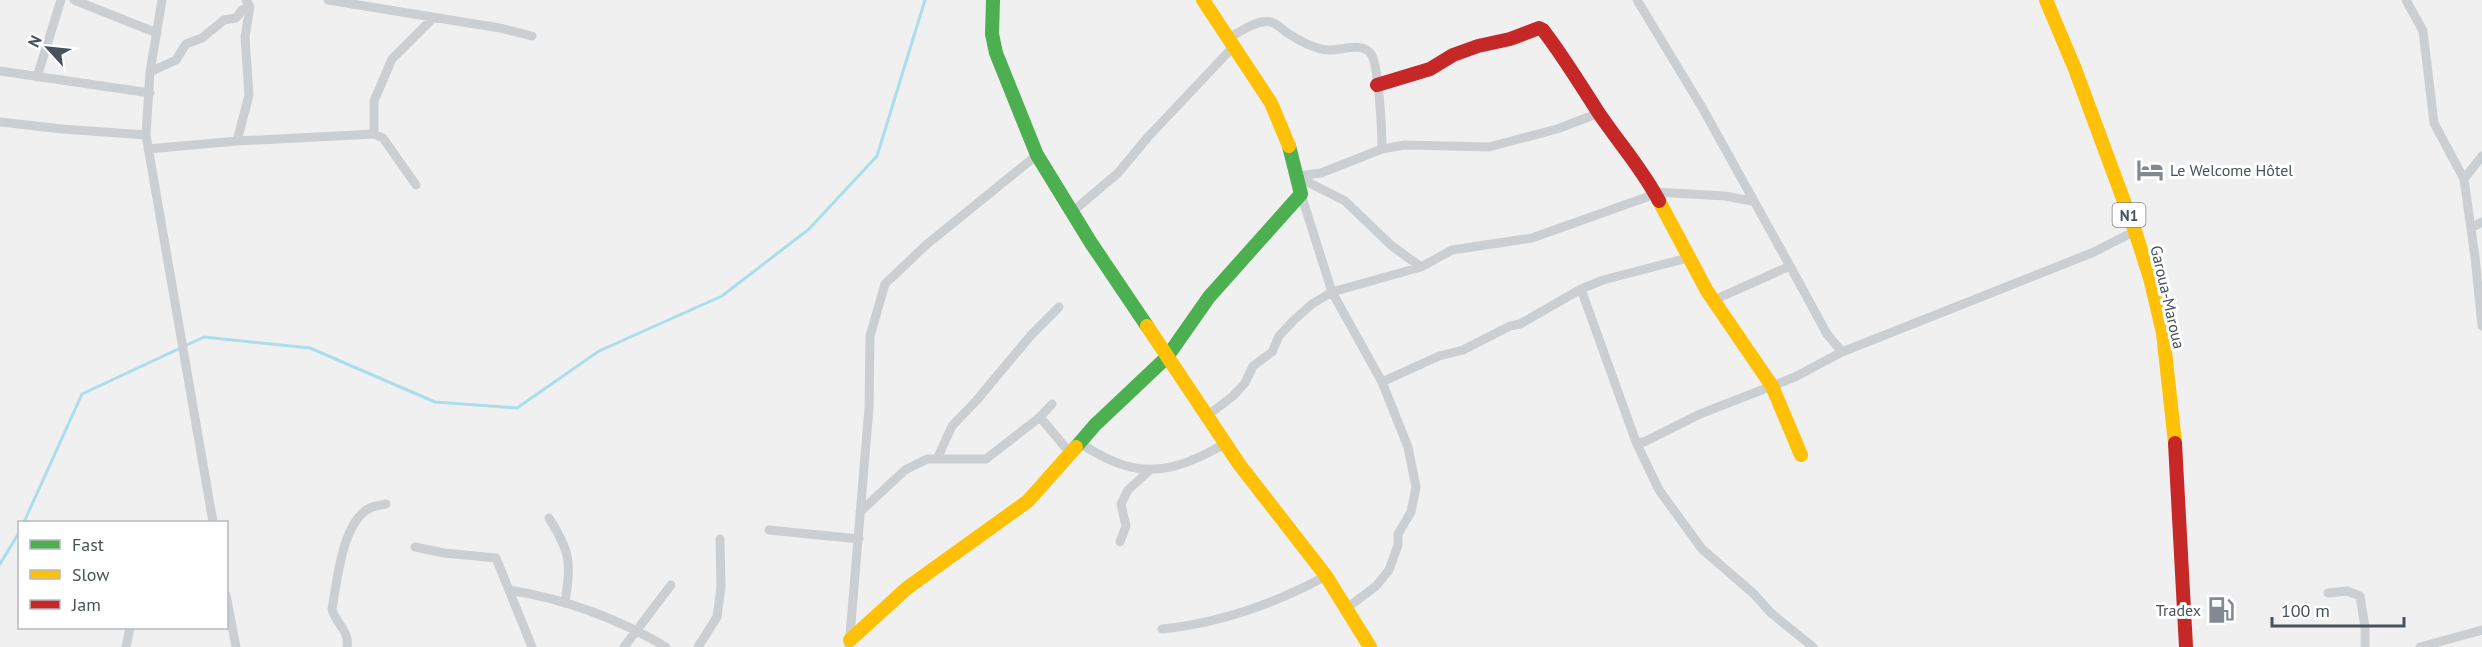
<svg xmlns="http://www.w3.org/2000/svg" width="2482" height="647" font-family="'PT Sans',sans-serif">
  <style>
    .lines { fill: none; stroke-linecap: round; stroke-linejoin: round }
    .stream { stroke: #aadeec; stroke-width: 3 }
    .street { stroke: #cccfd1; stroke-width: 9 }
    .fast { stroke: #4caf50; stroke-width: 14 }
    .slow { stroke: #ffc107; stroke-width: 14 }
    .jam { stroke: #c62828; stroke-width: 14 }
    .labels { text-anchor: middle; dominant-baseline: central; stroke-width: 6; stroke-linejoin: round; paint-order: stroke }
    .shield { fill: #fff; stroke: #7e868d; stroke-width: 1.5 }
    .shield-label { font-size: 15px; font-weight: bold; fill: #47525c }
    .poi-label { font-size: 16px; fill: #47525c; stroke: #fff; text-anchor: start }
    .street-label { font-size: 16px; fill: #47525c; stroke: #fff }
  </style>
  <rect width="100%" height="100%" fill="#f1f0f0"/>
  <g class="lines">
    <path class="stream" d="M24,522l58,-128 122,-57 106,11 125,54 82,6 82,-57 123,-55 87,-67 68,-73 48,-156
      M0,564l20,-33"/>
    <path class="street" d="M74,0l83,33
      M162,0l-12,72 -4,63 67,387
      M328,0l172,28 32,8
      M1637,0l66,109 87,157
      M2406,0l17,31 11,92 30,56 11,78 7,69
      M1229,38c11,-6 28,-19 42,-16 5,1 11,7 15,10 12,8 28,17 42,18 13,1 34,-9 43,4 8,11 11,80 11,95
      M0,71l150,22
      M150,72l26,-12 10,-16 16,-6 22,-18 12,-2 6,-8 8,-3
      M37,77l24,-77
      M0,122l62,7 84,6
      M374,134v-33l18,-42 41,-41
      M237,141l12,-46 -4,-58 5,-30 -4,-7
      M148,149l89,-8 137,-7 9,4 33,47
      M1297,176l24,-3 61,-24 23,-4 84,2 68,-18 42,-16
      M1298,177l47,24 47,45 29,21
      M2464,179l18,-23
      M1301,194l31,98 50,90 26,65 8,40 -5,25 -13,22v11l-9,25 -13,16 -29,22
      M1072,212l46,-39 30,-36 86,-91
      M2471,228l11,-6
      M1581,289l55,153 23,48 43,59 52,45 17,19 42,34
      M1714,300l76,-34 37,68 15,18
      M1382,382l57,-26 24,-6 47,-24 10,-2 61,-35 22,-9 85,-22
      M1207,416l26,-20 12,-13 8,-17 19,-14 7,-16 15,-16 18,-16 20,-12 89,-25 31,-17 80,-12 115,-41 8,-5 70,4 27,5
      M1040,417l30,36
      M1636,442h8l56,-28 95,-37 47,-25 252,-100 41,-21
      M1080,443c39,26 72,36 117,15 10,-4 19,-10 29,-14
      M937,459l15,-33 24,-25 56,-67 27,-27
      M860,512l45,-42 22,-11h59l54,-42 12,-13
      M549,518c22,35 22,44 16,85
      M769,530l90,9
      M1120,542l6,-16 -5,-22 7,-14 22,-20
      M415,547l29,6 52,5 36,89
      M509,590c56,9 108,28 157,57
      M2328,593l19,-2 13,5 5,31v20
      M226,595l10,52
      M1162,629c57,-6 114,-26 164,-53
      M126,647l4,-19
      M347,647c3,-16 -12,-24 -15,-38 5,-27 10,-85 36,-100 5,-3 12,-4 18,-5
      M624,647l47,-62
      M698,647l19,-30 4,-30 -1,-48
      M849,647l20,-239 1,-72 15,-52 41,-39 111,-90
      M2420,647l62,-17"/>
    <path class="fast" d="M993,0l-1,34 4,19 41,102 54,88 56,83
      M1076,447l19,-22 72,-68 42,-60 92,-103 -12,-48"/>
    <path class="slow" d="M1203,0l68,103 18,43
      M2046,0l29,69 60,162 15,47 13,55 12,110
      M1659,201l48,90 65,95 29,69
      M1147,326l92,138 87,112 44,71
      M850,640l57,-52 121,-87 48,-54"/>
    <path class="jam" d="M1377,85l53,-16 23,-14 25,-9 32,-7 29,-11 4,2c20,26 37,54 55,82 20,30 44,56 61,89
      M2175,443l11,204"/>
  </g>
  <defs>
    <symbol id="hotel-bare" viewBox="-9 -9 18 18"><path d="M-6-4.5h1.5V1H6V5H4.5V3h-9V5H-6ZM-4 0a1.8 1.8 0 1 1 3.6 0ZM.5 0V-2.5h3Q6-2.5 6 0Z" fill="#828990" stroke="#fff" stroke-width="2.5" paint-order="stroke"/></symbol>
    <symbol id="fuel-bare" viewBox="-9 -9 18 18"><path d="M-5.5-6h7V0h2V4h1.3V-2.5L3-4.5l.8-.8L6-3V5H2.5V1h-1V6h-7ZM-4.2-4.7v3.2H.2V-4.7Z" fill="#828990" stroke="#fff" stroke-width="2.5" paint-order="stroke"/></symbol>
  </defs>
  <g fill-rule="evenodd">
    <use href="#hotel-bare" x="2131" y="151" width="38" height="38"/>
    <use href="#fuel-bare" x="2202" y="591" width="38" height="38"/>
  </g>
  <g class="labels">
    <rect class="shield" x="2112.5" y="203" width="33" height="24" rx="4.5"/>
    <g class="shield-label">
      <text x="2129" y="215">N1</text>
    </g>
    <g class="poi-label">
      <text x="2170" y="170">Le Welcome Hôtel</text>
      <text x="2201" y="610" text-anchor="end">Tradex</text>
    </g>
    <g class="street-label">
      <text transform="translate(2168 297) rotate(77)">Garoua-Maroua</text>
    </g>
  </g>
  <rect x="18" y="521" width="210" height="108" fill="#ffffff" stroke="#b5babe" stroke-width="1.5"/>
  <rect x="30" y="540" width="30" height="9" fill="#4caf50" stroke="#b5babe" stroke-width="1.5"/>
  <text x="72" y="551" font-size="18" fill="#47525c">Fast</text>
  <rect x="30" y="570" width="30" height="9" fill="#ffc107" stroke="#b5babe" stroke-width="1.5"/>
  <text x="72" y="581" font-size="18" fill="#47525c">Slow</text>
  <rect x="30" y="600" width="30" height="9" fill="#c62828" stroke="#b5babe" stroke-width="1.5"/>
  <text x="72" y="611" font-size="18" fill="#47525c">Jam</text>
  <g transform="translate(48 48) rotate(297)" stroke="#ffffff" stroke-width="4.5" paint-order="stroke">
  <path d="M0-4.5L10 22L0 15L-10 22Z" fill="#47525c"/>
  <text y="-9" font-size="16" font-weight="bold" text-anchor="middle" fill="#47525c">N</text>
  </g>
  <path d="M2272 617v9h132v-9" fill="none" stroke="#47525c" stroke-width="3"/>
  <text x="2281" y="617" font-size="18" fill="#47525c" stroke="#ffffff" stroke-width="4.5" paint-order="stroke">100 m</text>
</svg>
